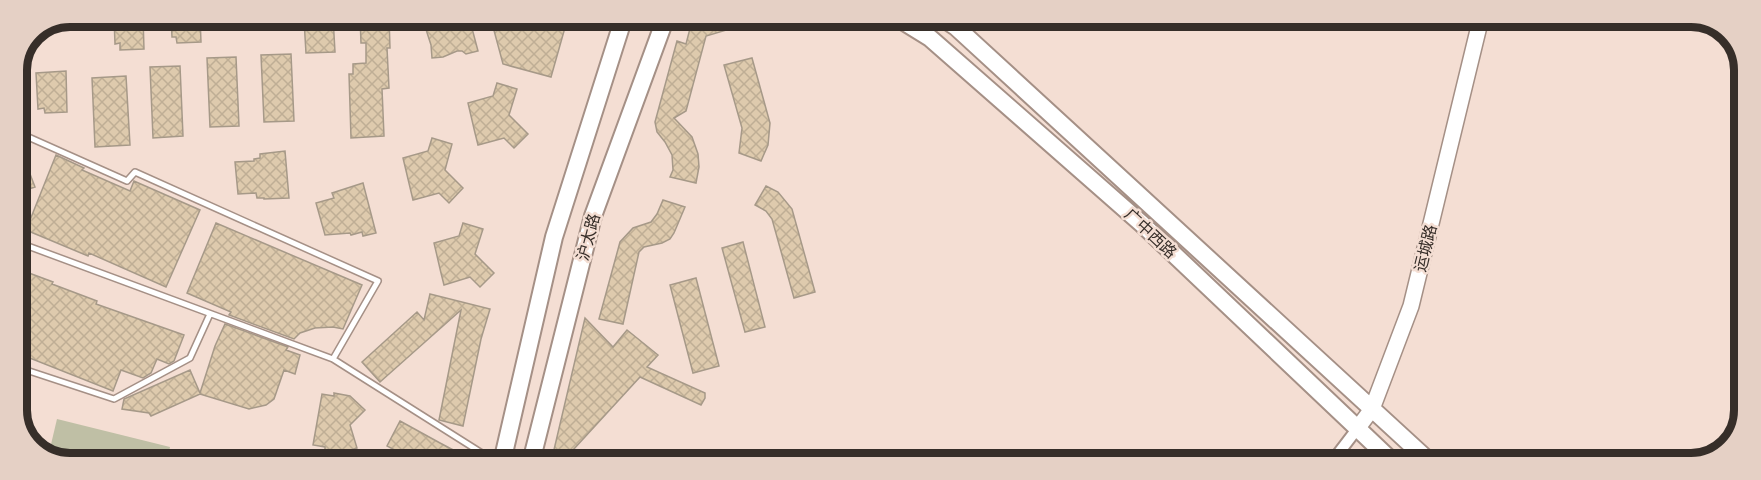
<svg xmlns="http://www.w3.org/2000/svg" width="1761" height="480" font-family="'Titillium Web','Noto Sans SC',sans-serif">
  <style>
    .green { fill: #bfbfa5 }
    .building { fill: url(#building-cross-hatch); stroke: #a69988; stroke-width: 1.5 }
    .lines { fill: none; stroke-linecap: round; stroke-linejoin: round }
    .lane-casing { stroke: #a59086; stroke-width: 8 }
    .street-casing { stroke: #a59086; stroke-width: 14 }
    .secondary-casing { stroke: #a59086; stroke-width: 18 }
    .primary-casing { stroke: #a59086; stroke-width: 20 }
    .lane { stroke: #fff; stroke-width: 5 }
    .street { stroke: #fff; stroke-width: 10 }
    .secondary { stroke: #fff; stroke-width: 15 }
    .primary { stroke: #fff; stroke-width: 16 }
    .labels { text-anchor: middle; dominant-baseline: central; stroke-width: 5; stroke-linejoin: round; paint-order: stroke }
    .street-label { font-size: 16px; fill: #362e29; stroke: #f4ded3 }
    .rim { fill: none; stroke: #362e29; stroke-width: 8 }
  </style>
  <defs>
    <pattern id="building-cross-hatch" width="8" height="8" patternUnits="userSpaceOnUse" patternTransform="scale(1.5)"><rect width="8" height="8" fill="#decaad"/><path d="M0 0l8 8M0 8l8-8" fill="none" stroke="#bfae95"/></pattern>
  </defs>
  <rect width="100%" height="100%" fill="#f4ded3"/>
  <path class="green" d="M57,419l113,28 -3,15h-111l-8,-5z"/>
  <path class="building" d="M114,17h29l1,32 -24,1v-7l-5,1z
    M171,17h29l1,25 -24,1 -1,-6h-4z
    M228,17h26l1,12 -27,1z
    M308,17h25l2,35 -29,1 -2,-33h5z
    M360,17h29l1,31h-3l2,40 -7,1 2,47 -33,2 -2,-64h4v-10l13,-1v-20h-5z
    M422,17h47l9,34 -12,3 -4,-3h-5l-14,6 -11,1 -1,-13z
    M514,17h54l-17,60 -48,-13 -11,-41z
    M693,17h66l1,3 -54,16 -20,75 -12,7 18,19 6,17 1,13 -3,16 -26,-6 3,-7 -1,-15 -7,-13 -8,-10 -2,-10 22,-81 9,3z
    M291,54l3,67 -30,1 -3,-67z
    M236,57l3,69 -29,1 -3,-69z
    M752,58l18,65 -2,22 -7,16 -22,-8 3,-25 -18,-63z
    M180,66l3,70 -30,2 -3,-71z
    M66,71l1,41 -22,1 -1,-5 -6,1 -2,-36z
    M126,76l4,69 -35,2 -3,-69z
    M497,83l20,6 -8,26 19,19 -14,14 -10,-10 -26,7 -3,-12 -7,-30 25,-7z
    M432,138l20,6 -7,26 18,18 -14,15 -10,-10 -26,7 -10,-42 25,-7z
    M17,140l18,47 -18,6z
    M285,151l4,47 -25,1v-1h-7l-1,-5 -18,1 -3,-32 19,-1v-2l6,-1v-4z
    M56,155l28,13 -2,2 48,21 4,-10 66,29 -34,77 -77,-34 -1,3 -62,-26z
    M363,183l13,50 -13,3 -1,-4 -11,3 -1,-2 -25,2 -9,-32 18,-5 -2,-5z
    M766,186l12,6 14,17 23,83 -21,6 -22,-79 -6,-8 -11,-6z
    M663,200l22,7 -11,26 -4,6 -8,4 -18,4 -5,5 -16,72 -24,-5 21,-77 13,-14 18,-6 6,-8z
    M216,223l146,62 -19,44 -10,-2 -18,1 -15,5 -6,6 -65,-24 2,-3 -44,-19z
    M463,223l20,6 -8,25 19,19 -14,14 -10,-10 -26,8 -3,-12 -7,-30 25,-7z
    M743,242l22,85 -20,5 -23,-84z
    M21,270l32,12 -1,2 45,17 -1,3 88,31 -10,26 -5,3 -12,-5 -6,14 -8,5 -22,-8 -8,21 -96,-38v-25l3,-9 -3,-2v-37z
    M696,278l23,88 -26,7 -23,-88z
    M430,294l60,15 -9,30 -18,87 -24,-6 22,-110 -81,72 -18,-20 55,-50 7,8z
    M585,318l28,29 14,-17 31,25 -11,12 58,26v5l-4,7 -61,-28 -78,85h-6l-3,-8z
    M225,324l63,23 -2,3 14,5 -5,19 -11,-4 -10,29 -8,6 -17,4 -49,-15 -49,22 -2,-3 -27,-4 2,-10 66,-29 10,23 15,-47z
    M334,393l16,3 15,14 -15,15 7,23 -15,5 -17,-3v-3l-12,-2 9,-51 12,2z
    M400,421l40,22 36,19h-59l-30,-16z"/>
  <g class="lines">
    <defs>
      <path id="lane" d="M17,132l110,49 8,-9 243,109 -45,78
        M17,242l316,117 163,103
        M17,367l97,32 76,-41 20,-44"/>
      <path id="street" d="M1331,463l26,-34"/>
      <path id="secondary" d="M1357,429l15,-20 39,-103 70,-288"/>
      <path id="primary" d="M896,17l34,21 212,186 252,239
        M941,17l15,10 475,436
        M502,462l52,-225 70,-220
        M531,462l62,-246 73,-199"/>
    </defs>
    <use href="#lane" class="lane-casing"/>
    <use href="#street" class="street-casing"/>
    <use href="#secondary" class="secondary-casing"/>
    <use href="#primary" class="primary-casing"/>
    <use href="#lane" class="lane"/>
    <use href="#street" class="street"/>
    <use href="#secondary" class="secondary"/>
    <use href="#primary" class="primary"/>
  </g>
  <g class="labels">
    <g class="street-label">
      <text transform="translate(1151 233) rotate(43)">广中西路</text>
      <text transform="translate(588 237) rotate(-75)">沪太路</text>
      <text transform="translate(1425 248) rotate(-76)">运城路</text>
    </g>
  </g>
  <path d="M0 0H1761V480H0ZM70 27H1691A43 43 0 0 1 1734 70V410A43 43 0 0 1 1691 453H70A43 43 0 0 1 27 410V70A43 43 0 0 1 70 27Z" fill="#e5d0c5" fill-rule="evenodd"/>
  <path class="rim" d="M70 27H1691A43 43 0 0 1 1734 70V410A43 43 0 0 1 1691 453H70A43 43 0 0 1 27 410V70A43 43 0 0 1 70 27Z"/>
</svg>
